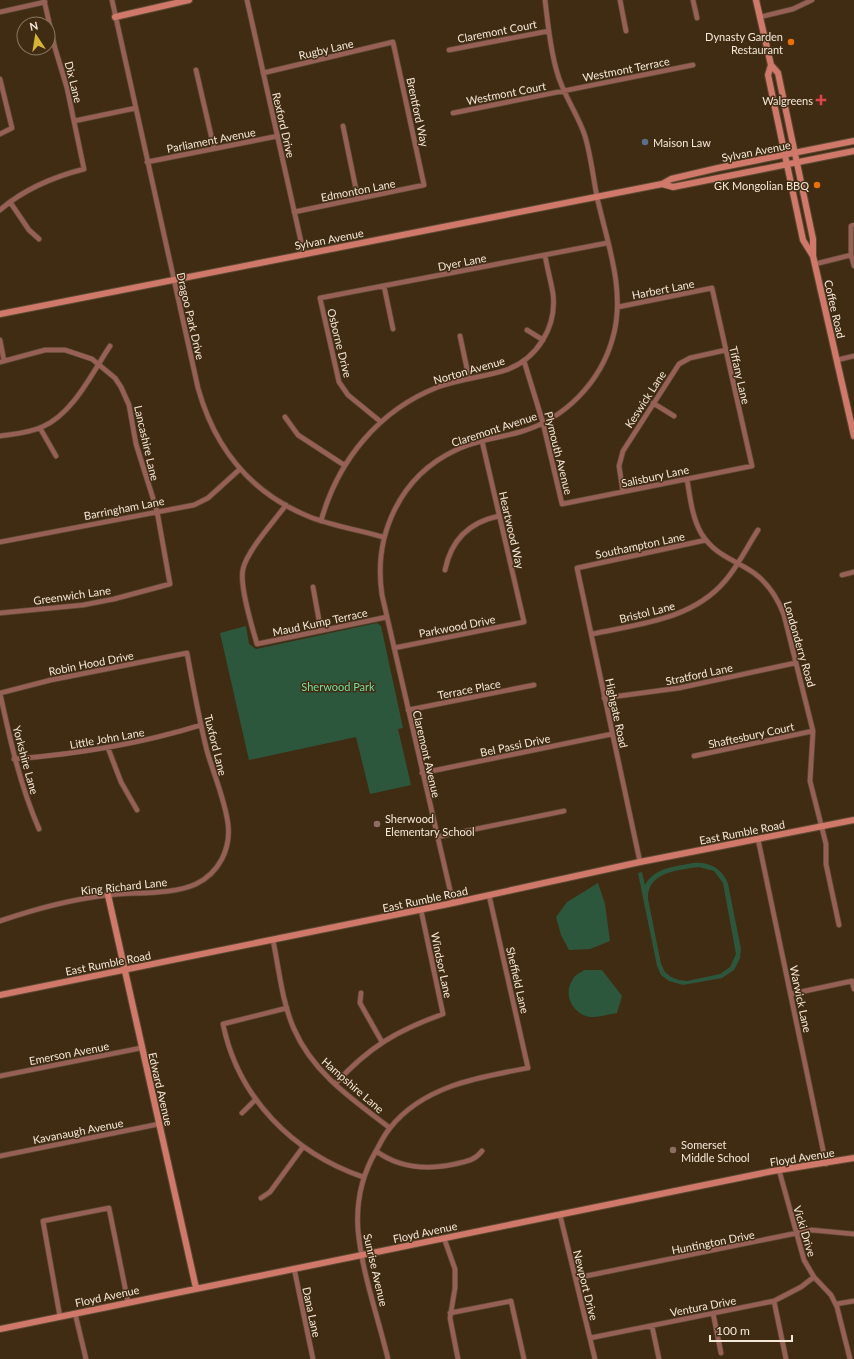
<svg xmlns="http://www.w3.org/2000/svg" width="854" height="1359" font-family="Lato,sans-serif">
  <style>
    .green { fill: #2d573d; fill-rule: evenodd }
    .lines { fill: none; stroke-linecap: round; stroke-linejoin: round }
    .street-casing { stroke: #5d4a33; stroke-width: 6 }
    .secondary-casing { stroke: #5d4a33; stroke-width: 8 }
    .street { stroke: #976056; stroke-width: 4.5 }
    .secondary { stroke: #d0796a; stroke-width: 6 }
    .food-dot { fill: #e8710a; stroke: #402c13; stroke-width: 1.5 }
    .health-dot { fill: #e0444e; stroke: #402c13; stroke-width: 1.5 }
    .service-dot { fill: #5c6f8a; stroke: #402c13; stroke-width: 1.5 }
    .education-dot { fill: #8d6e63; stroke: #402c13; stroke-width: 1.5 }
    .labels { text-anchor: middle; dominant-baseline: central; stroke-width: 3; stroke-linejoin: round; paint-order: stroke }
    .street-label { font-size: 11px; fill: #f5e8d9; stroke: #402c13 }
    .poi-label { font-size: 11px; fill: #f5e8d9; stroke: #402c13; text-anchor: end }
    .park-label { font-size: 11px; fill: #77df9f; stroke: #402c13 }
  </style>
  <rect width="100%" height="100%" fill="#402c13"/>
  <path class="green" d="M377,623l4,3 22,102 -5,1 13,56 -41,9 -14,-57 -107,23 -29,-127 26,-7 3,18 7,5z
    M693,863c16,-2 30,6 35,21l13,65 -1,9 -6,12 -12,8 -39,7 -14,-4 -8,-6 -4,-9 -19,-93 4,-1 3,13c10,-18 30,-18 48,-22zM699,867l15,4 9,12 13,71 -6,13 -10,7 -33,7 -8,-1 -8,-3 -6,-5 -4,-8 -13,-65c-1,-27 30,-29 51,-32z
    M598,883l7,21 5,37 -20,8 -21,1 -8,-15 -5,-18 11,-15z
    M585,970h17l20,26 -5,17c-8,1 -23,6 -31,3 -15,-5 -23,-23 -13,-37 2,-4 8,-7 12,-9z"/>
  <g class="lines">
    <defs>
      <path id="street" d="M112,0l86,388c17,61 52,105 112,129 23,9 49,13 73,20
        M247,0l57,255
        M620,0l6,31
        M693,0l4,18
        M0,12l45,-10
        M760,17l33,-8 19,-9
        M449,50l100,-19
        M196,70l18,78
        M263,73l130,-31 31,143 -130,27
        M0,79l12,49 -12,6
        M453,113l240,-48
        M74,121l62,-13
        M343,126l15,73
        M147,162l131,-26
        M10,202l19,28 10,9
        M0,210c24,-21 53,-33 84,-41l-17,-81 -12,-40 -11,-48
        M851,255v-29l3,-1
        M815,264l36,-9 3,11
        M384,286l9,43
        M527,330l16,10
        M460,336l9,42
        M0,340l4,21
        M837,360l17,-4
        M524,361l19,62 19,81 190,-38 -40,-178 -94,19
        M0,362l45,-12h20l27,9 23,19 6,9 8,18 7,39 21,67 13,73 -56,15 -31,6 -83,8
        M653,403l21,13
        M285,417l13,18 46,30
        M381,422l-33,-27 -9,-13 -19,-84 287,-55
        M40,428l16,28
        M0,436c14,-2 29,-3 42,-9 31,-13 50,-54 68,-81
        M687,479c3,18 5,38 14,54 14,23 33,26 53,40 15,11 24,26 30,42l29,116 -3,50 16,63v20l13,61
        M623,492l-4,-26 4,-15 56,-87 11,-6 36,-8
        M286,505c-12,16 -39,46 -43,64 -4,16 9,58 14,75l130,-27
        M321,521c17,-61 58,-111 117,-134 22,-8 46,-10 68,-17 31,-11 51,-43 47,-76 -2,-13 -6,-26 -8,-39
        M0,542l194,-37 14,-7 32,-29
        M445,570c6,-30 25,-48 54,-54
        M842,575l12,-3
        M313,587l8,44
        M592,634c46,-10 100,-14 133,-53 13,-15 22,-34 33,-51
        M394,648l130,-26 -42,-181
        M0,693l51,-13 136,-27c6,33 12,66 20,98 7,24 18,49 21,73 3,25 -9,49 -32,60 -23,11 -62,8 -87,11 -37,4 -74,14 -109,26
        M0,693c10,47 20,92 39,136
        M604,698l75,-10 116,-25
        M408,710l126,-25
        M108,748l13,34 16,28
        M694,756l119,-25
        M14,759c64,-5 126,-15 187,-34
        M422,773l190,-39
        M437,837l127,-26
        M758,839l68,325
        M640,862l-63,-294 129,-28
        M453,903l-71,-308c-9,-60 18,-119 74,-145 20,-10 43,-12 64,-18 45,-13 81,-50 93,-95 13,-46 -6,-95 -16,-140 -4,-20 -6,-41 -12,-61 -7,-22 -22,-41 -28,-64 -7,-23 -9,-48 -12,-72
        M273,940c6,29 9,62 21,89 19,44 59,71 96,99
        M361,993l-1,10 22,39
        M791,994l61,-13 2,8
        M287,1008l-64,16c15,74 70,129 140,153
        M0,1076l141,-28
        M335,1084c34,-37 61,-53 108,-70l-22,-104
        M242,1113l14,-14
        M376,1151c23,17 52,19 79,13 12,-3 19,-3 27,-13
        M0,1156l159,-32
        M779,1170l25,90 10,17 17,18 6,12 13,52
        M261,1198l9,-6 33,-45
        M560,1215l35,144
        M444,1238l11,31v19l-5,30 8,41
        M294,1268l19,91
        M576,1278l236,-48 42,4
        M774,1301l12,58
        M836,1304l18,-3
        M75,1313l11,46
        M450,1313l61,-12 13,58
        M713,1313l8,40
        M60,1317l-17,-96 66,-13 19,94
        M652,1326l7,33
        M590,1338l184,-37 27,-14 13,-10
        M388,1359c-10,-42 -26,-86 -30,-129 -2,-28 4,-55 18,-79 4,-7 8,-16 14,-23 33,-42 89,-51 138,-60l-39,-173"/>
      <path id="secondary" d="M756,0l15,65 7,8 35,166v17l41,180
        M115,17l74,-17
        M771,65l-3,10 35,165 10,16
        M662,184l11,3 181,-36
        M0,314l662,-130 9,-5 47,-11 136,-27
        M108,895l88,393
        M0,995l453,-92 187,-41 214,-42
        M0,1329l773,-158 81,-13"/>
    </defs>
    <use href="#street" class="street-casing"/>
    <use href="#secondary" class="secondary-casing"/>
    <use href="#street" class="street"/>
    <use href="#secondary" class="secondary"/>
  </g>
  <g class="food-dot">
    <circle cx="791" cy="42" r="4"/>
    <circle cx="817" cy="185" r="4"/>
  </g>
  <path class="health-dot" d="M819 94h4v4h4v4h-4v4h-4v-4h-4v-4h4z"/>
  <circle class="service-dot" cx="645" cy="142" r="4"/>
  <g class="education-dot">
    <circle cx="377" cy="824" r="4"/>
    <circle cx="673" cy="1150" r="4"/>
  </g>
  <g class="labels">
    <g class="street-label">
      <text transform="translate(497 31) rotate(-11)">Claremont Court</text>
      <text transform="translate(326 49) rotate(-13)">Rugby Lane</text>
      <text transform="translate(626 69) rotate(-11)">Westmont Terrace</text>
      <text transform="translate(74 82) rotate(76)">Dix Lane</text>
      <text transform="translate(506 93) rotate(-11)">Westmont Court</text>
      <text transform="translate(418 112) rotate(78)">Brentford Way</text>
      <text transform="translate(284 125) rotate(77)">Rexford Drive</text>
      <text transform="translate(211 140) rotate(-11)">Parliament Avenue</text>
      <text transform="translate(756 151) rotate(-11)">Sylvan Avenue</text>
      <text transform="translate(358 190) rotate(-11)">Edmonton Lane</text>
      <text transform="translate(329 239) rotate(-11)">Sylvan Avenue</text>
      <text transform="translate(462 262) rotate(-11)">Dyer Lane</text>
      <text transform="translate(663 289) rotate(-11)">Harbert Lane</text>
      <text transform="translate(835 309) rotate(77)">Coffee Road</text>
      <text transform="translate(191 316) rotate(77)">Dragoo Park Drive</text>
      <text transform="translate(340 343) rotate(76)">Osborne Drive</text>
      <text transform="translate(469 370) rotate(-16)">Norton Avenue</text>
      <text transform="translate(740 375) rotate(77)">Tiffany Lane</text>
      <text transform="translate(645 399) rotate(-57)">Keswick Lane</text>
      <text transform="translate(494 429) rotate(-18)">Claremont Avenue</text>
      <text transform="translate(147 443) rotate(77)">Lancashire Lane</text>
      <text transform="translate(559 453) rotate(76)">Plymouth Avenue</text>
      <text transform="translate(655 476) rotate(-12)">Salisbury Lane</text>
      <text transform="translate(124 508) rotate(-11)">Barringham Lane</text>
      <text transform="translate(512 530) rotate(77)">Heartwood Way</text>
      <text transform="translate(640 545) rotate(-12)">Southampton Lane</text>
      <text transform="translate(72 595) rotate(-8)">Greenwich Lane</text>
      <text transform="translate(647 612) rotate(-14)">Bristol Lane</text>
      <text transform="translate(320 622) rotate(-12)">Maud Kump Terrace</text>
      <text transform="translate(457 626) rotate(-11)">Parkwood Drive</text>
      <text transform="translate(800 644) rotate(74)">Londonderry Road</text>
      <text transform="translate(91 663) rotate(-11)">Robin Hood Drive</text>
      <text transform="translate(699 674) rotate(-12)">Stratford Lane</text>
      <text transform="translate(469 689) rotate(-11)">Terrace Place</text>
      <text transform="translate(617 713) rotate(78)">Highgate Road</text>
      <text transform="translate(751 735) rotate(-12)">Shaftesbury Court</text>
      <text transform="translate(107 738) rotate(-10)">Little John Lane</text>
      <text transform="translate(216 745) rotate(76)">Tuxford Lane</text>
      <text transform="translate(515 745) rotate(-12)">Bel Passi Drive</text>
      <text transform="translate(427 754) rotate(77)">Claremont Avenue</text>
      <text transform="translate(26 760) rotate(75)">Yorkshire Lane</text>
      <text transform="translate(742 832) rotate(-11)">East Rumble Road</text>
      <text transform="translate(124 886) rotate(-6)">King Richard Lane</text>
      <text transform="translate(425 899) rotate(-12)">East Rumble Road</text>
      <text transform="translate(108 963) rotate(-11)">East Rumble Road</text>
      <text transform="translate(442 965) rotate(78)">Windsor Lane</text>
      <text transform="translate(518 980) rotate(77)">Sheffield Lane</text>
      <text transform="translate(801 999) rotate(78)">Warwick Lane</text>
      <text transform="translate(69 1053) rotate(-11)">Emerson Avenue</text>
      <text transform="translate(353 1085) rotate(41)">Hampshire Lane</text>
      <text transform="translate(161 1089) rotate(77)">Edward Avenue</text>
      <text transform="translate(78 1131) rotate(-11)">Kavanaugh Avenue</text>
      <text transform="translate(802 1157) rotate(-9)">Floyd Avenue</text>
      <text transform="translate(805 1231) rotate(73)">Vicki Drive</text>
      <text transform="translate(425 1232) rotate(-12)">Floyd Avenue</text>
      <text transform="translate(713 1242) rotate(-11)">Huntington Drive</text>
      <text transform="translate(376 1270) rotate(77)">Sunrise Avenue</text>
      <text transform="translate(586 1285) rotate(76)">Newport Drive</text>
      <text transform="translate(107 1296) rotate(-12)">Floyd Avenue</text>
      <text transform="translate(703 1306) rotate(-11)">Ventura Drive</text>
      <text transform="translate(312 1312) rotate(78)">Dana Lane</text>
    </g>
    <g class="poi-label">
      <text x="783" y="36">Dynasty Garden<tspan x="783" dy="13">Restaurant</tspan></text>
      <text x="813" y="100">Walgreens</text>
      <text x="653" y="142" text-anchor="start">Maison Law</text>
      <text x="809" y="185">GK Mongolian BBQ</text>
      <text x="385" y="818" text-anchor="start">Sherwood<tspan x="385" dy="13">Elementary School</tspan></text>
      <text x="681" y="1144" text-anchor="start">Somerset<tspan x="681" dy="13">Middle School</tspan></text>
    </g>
    <g class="park-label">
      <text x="338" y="686">Sherwood Park</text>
    </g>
  </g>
  <g transform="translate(36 36) rotate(348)"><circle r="19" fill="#402c13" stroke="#887762"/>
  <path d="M0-3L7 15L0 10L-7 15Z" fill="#d3b635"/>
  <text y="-6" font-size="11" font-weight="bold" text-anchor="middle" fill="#f5e8d9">N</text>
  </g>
  <path d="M710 1335v6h82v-6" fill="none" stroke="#f5e8d9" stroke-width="2"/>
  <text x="716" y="1335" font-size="12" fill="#f5e8d9" stroke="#402c13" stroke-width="3" paint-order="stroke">100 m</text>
</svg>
